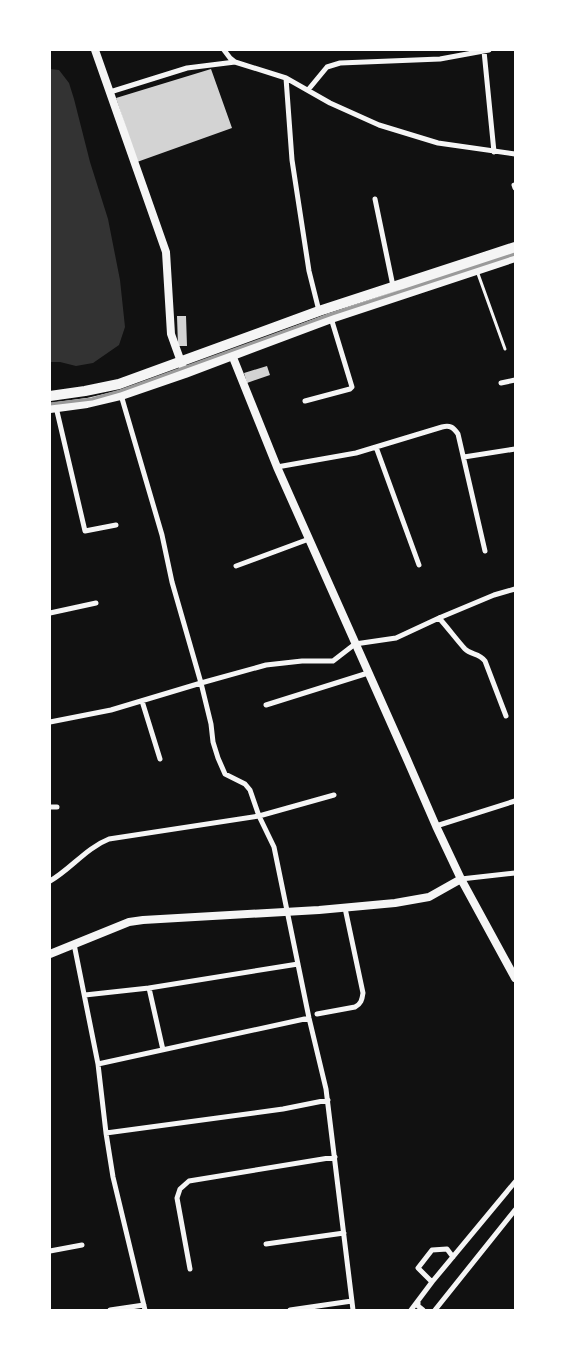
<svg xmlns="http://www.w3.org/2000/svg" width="565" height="1360" font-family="Manrope,sans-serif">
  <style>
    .water { fill: #333 }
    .building { fill: #d3d3d3 }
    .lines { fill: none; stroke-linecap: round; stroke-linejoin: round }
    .service { stroke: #f5f5f5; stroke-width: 3 }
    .minor { stroke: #f5f5f5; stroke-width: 5 }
    .tertiary { stroke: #f5f5f5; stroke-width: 8 }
    .trunk { stroke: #f5f5f5; stroke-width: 10 }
    .rail { stroke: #9a9a9a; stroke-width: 3 }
  </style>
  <rect width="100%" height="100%" fill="#111"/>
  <path class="water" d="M50,69l9,1 10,13 5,16 16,63 18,57 12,61 5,47 -6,18 -26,18 -17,3 -16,-4h-10z"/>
  <path class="building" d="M211,69l21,59 -95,34 -21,-64z
    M177,316h9l1,30h-9z
    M267,366l3,9 -23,8 -3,-10z"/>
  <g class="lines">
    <path class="service" d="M477,271l28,78"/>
    <path class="minor" d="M224,50l6,8 5,4 51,16 44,25 49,22 59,18 77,11
      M484,51l10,101
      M286,78l6,82 17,111 10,40
      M308,90l19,-23 13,-4 100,-4 49,-9
      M110,92l77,-24 48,-6
      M514,185l1,3
      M375,199l18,87
      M501,383l14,-3
      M305,401l45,-12 2,-2 -21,-69
      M56,407l29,124 31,-6
      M376,447l43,118
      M464,457l51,-8
      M277,467l79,-14 86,-26c8,-2 11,0 16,7l27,117
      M236,566l73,-27
      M50,613l46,-10
      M439,618c9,10 17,21 26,31 6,6 14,4 20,12l21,55
      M142,701l18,58
      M266,705l102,-32
      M50,722l61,-12 90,-27 -29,-101 -10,-47 -41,-140
      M50,807h7
      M436,826l79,-25
      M461,879l54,-6
      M50,881c21,-12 36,-33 59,-42l150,-23 75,-21
      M74,944l24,120
      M149,988l14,62
      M85,995l64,-7 149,-24
      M317,1014l38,-7c6,-3 7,-7 8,-14l-18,-85
      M106,1133l177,-24 45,-9
      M266,1244l78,-11
      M50,1251l32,-6
      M190,1269l-13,-71 3,-9 9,-8 146,-24
      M432,1282l-14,-14 14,-18 15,-1 6,8
      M418,1301v5l5,4
      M110,1310l34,-5
      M145,1310l-32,-133 -7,-44 -8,-69 211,-46
      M290,1310l62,-9
      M353,1310l-27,-221 -17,-71 -35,-171 -15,-31 -9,-26 -5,-6 -20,-10 -7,-16 -5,-16 -2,-18 -10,-41 65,-18 36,-4h31l22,-17 41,-6 43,-20 55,-23 21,-6
      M411,1310l21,-28 83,-100
      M435,1310l80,-100"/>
    <path class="tertiary" d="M95,50l71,202 5,82 14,39
      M232,355l45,112 129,290 30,69 25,53 54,99
      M50,954l79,-32 14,-2 176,-10 76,-7 34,-6 32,-18"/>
    <path class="trunk" d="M50,396l35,-5 34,-7 200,-73 196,-64
      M50,408l37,-5 34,-8 64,-22 146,-55 184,-61"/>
    <path class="rail" d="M50,404l42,-5 28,-8 212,-77 183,-60"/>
  </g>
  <rect width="565" height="1360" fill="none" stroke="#ffffff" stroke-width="102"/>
</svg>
